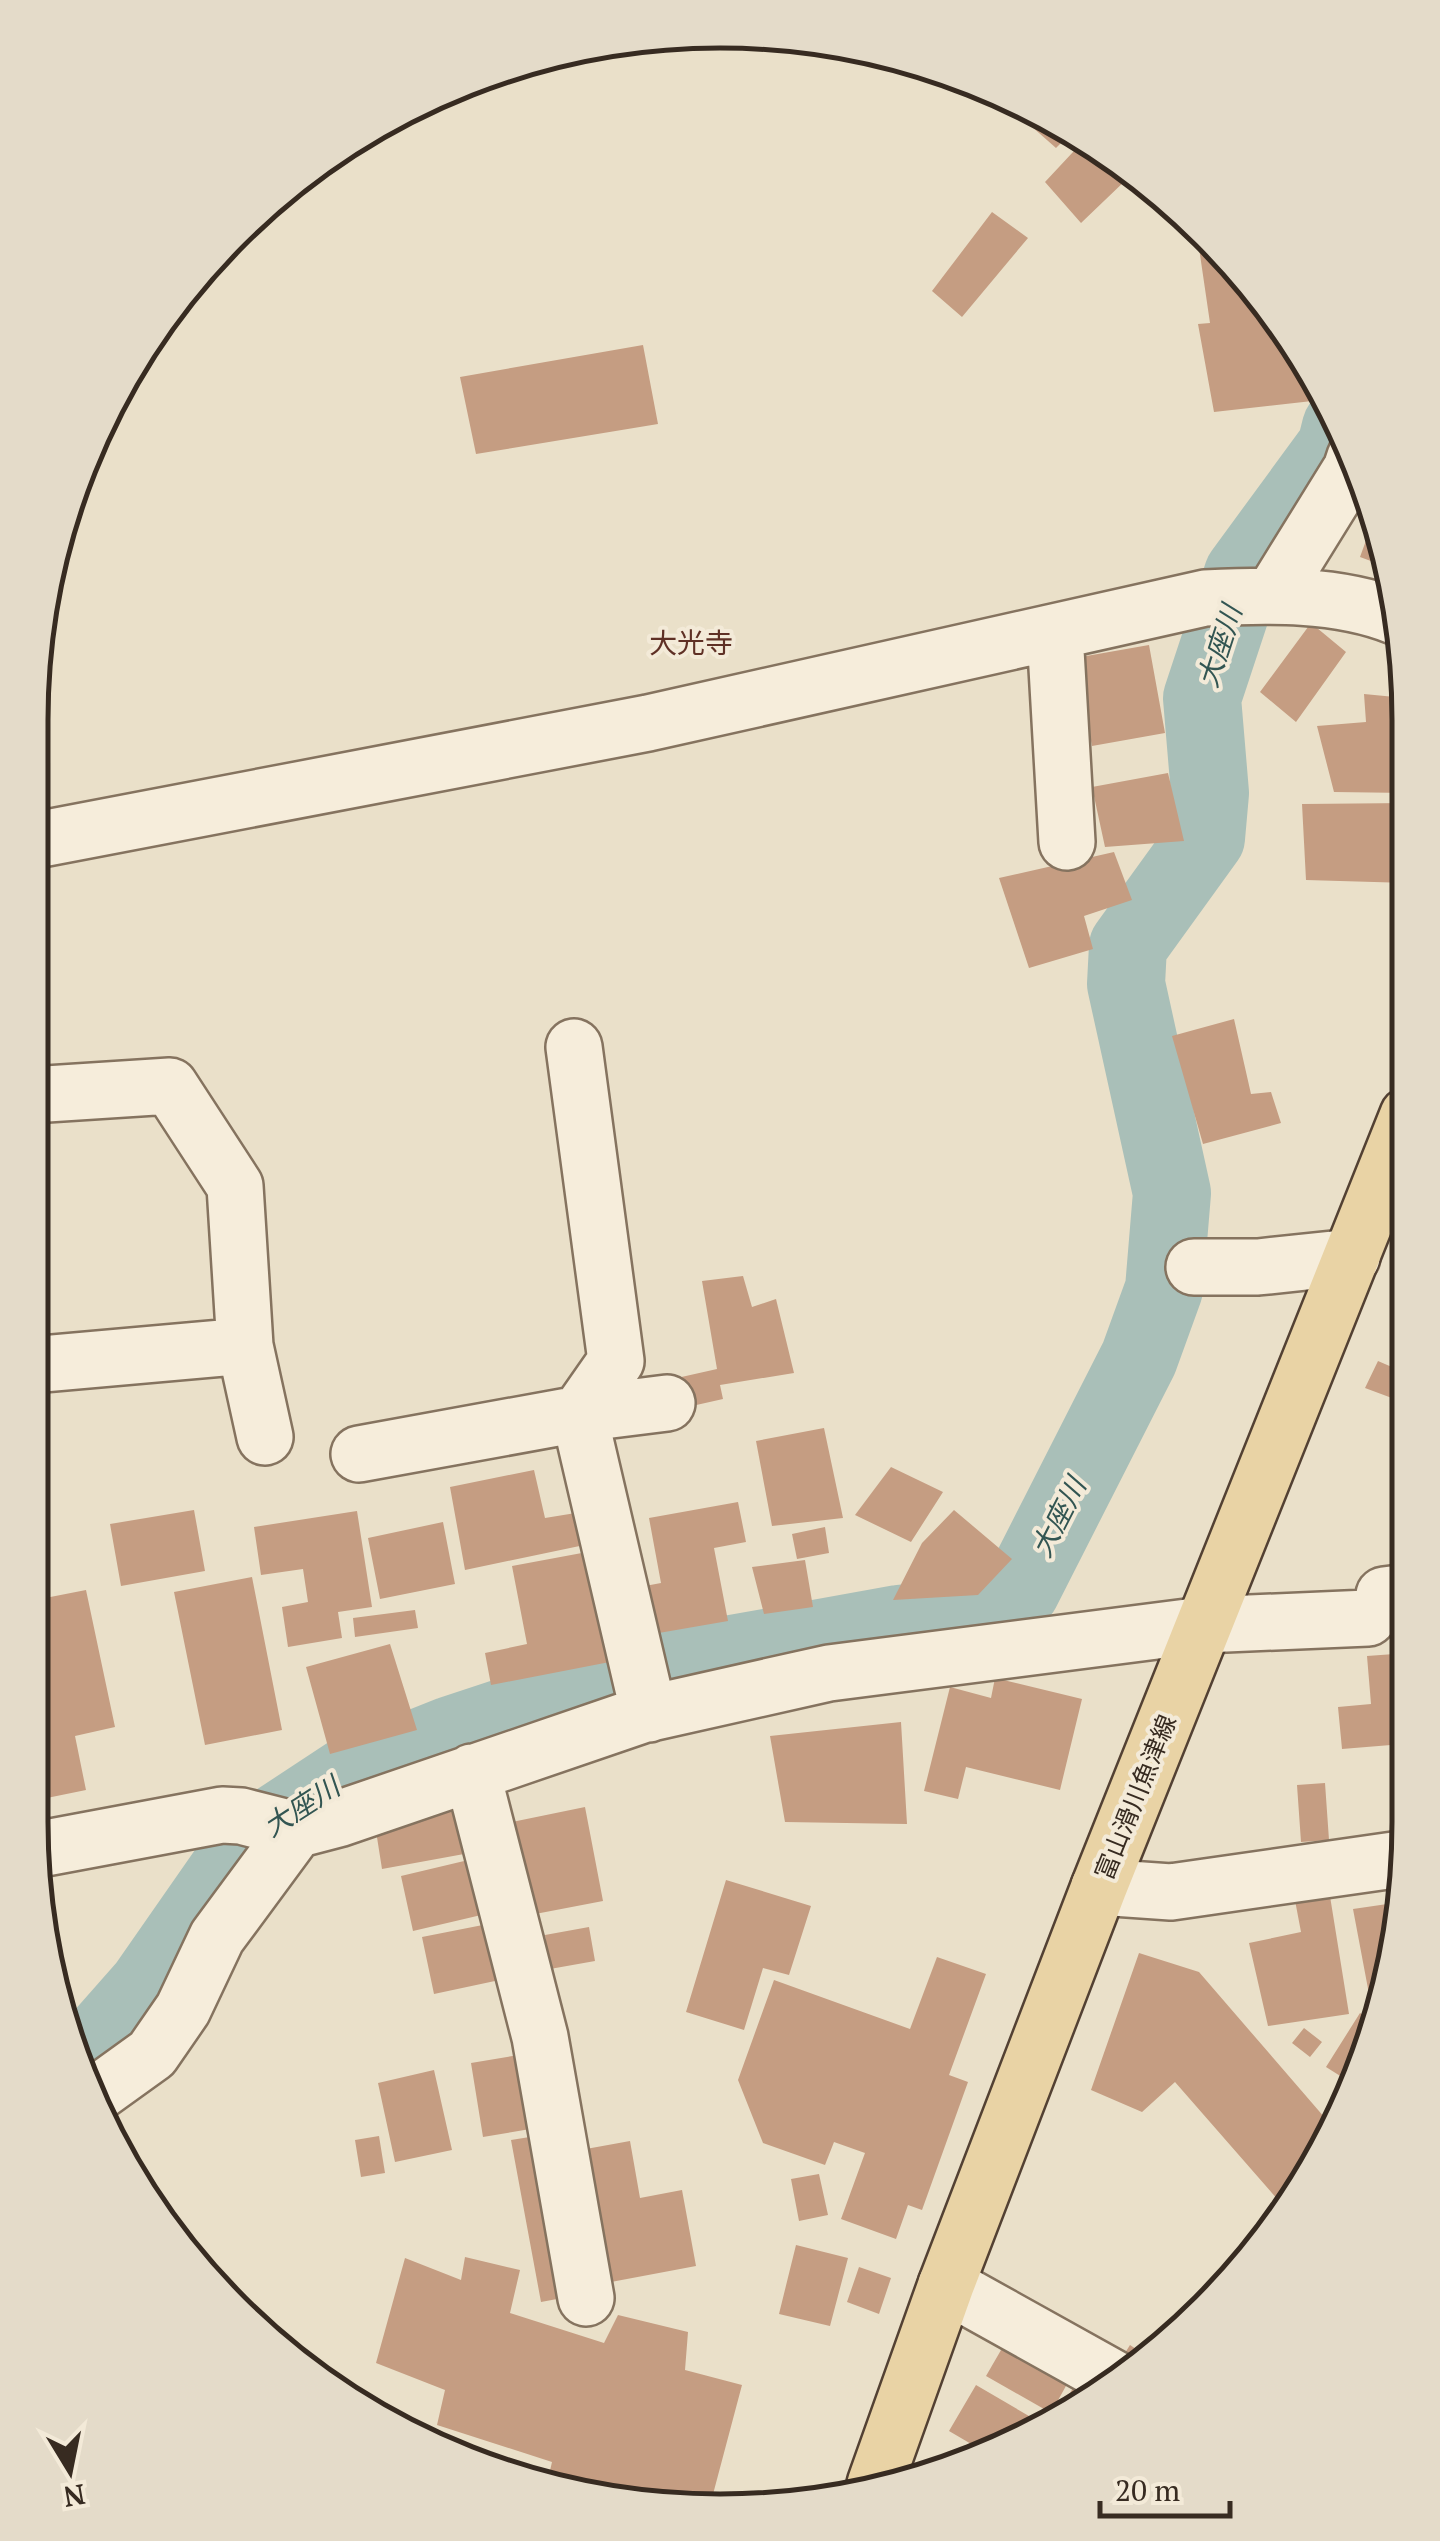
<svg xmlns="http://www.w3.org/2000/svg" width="1440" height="2541" font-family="'PT Serif','Noto Sans JP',serif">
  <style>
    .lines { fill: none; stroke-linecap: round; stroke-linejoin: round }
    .river { stroke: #a9bfb8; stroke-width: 78 }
    .building { fill: #c59d82 }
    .minor-casing { stroke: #85735f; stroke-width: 60 }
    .major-casing { stroke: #534133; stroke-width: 60 }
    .minor { stroke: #f6eddb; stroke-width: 55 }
    .major { stroke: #e9d3a5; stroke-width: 55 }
    .labels { text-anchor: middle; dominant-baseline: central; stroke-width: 8; stroke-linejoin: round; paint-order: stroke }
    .street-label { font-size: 25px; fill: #372b21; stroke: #f3ead8 }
    .neighbourhood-label { font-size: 28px; fill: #5f3025; stroke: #f3ead8 }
    .water-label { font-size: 28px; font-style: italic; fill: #325552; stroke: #f3ead8 }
    .rim { fill: none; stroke: #372b21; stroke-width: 5 }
  </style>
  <rect width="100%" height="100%" fill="#eae0c9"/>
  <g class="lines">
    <path class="river" d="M74,2057l21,-11 52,-59 101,-145 100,-66 103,-41 73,-24 186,-53 189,-34 87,-10 35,-24 118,-232 25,-69 8,-96 -46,-209 2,-38 78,-108 4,-45 -8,-95 41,-124 93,-127 5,-20"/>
  </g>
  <path class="building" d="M1032,108l42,22 -18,18 -34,-30z
    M1087,137l31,21 -5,6 15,14 -47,45 -36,-41z
    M1167,199h1l36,30 -15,9z
    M992,212l36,26 -66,79 -30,-26z
    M1213,239l104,136 4,25 -107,12 -16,-88 12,-1 -12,-82z
    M643,345l15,79 -182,30 -16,-77z
    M1376,513l11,54 -27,-10z
    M1311,623l35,29 -50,70 -36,-30z
    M1149,645l16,88 -73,13 -17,-88z
    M1364,694l31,3 3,21 10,-1v76l-74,-1 -17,-66 49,-4z
    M1168,773l16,68 -79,6 -13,-60z
    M1408,803v80l-102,-3 -4,-76z
    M1114,852l18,48 -48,16 9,33 -64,19 -30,-90z
    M1234,1019l17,75 20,-2 10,31 -78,21 -31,-108z
    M743,1276l9,31 24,-8 18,74 -74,12 3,14 -40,9 -6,-30 40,-9 -15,-88z
    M1378,1361l30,13v30l-43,-16z
    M824,1428l19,90 -71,8 -16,-85z
    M891,1467l52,25 -32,50 -56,-27z
    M534,1470l11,48 43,-7 6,32 -129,27 -15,-83z
    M738,1502l8,40 -32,6 14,73 -75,13 -8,-48 16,-3 -12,-65z
    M194,1510l11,61 -84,15 -11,-62z
    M954,1510l58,49 -34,36 -85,5 29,-57z
    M357,1511l15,96 -34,5 4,26 -54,9 -6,-40 26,-5 -5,-33 -42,6 -7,-48z
    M443,1522l12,62 -75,15 -12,-61z
    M825,1527l4,26 -32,6 -5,-25z
    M598,1550l22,110 -129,25 -6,-32 42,-9 -15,-78z
    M805,1560l8,47 -49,7 -12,-47z
    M252,1577l30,153 -77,15 -31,-153z
    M86,1590l29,137 -40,9 11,54 -44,9 -12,-57v-87l9,-2 -9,-52z
    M415,1610l3,18 -63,9 -2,-19z
    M390,1644l27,86 -87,24 -24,-87z
    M1408,1653v115h-3l-2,-24 -61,5 -4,-42 33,-3 -4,-48z
    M995,1678l87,21 -22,91 -94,-23 -8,32 -34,-8 26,-104 41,11z
    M901,1722l6,102 -122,-2 -15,-86z
    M1325,1783l4,57 -28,2 -4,-57z
    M465,1795l10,57 -93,17 -6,-38 29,-5 -4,-19z
    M585,1807l18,94 -73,14 -18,-93z
    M481,1857l13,55 -81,19 -12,-55z
    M726,1880l85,26 -22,69 -26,-7 -19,62 -58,-18z
    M1329,1890l20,124 -81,12 -19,-83 52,-11 -7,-37z
    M1401,1902l-17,90 -15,2 -16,-85z
    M498,1922l11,56 -75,16 -12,-57z
    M589,1927l6,34 -45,8 -5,-34z
    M1139,1953l60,19 126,146 14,-5 -42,86 -12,9 -110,-126 -33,30 -51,-22z
    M937,1957l49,17 -37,101 19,7 -46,128 -14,-5 -12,34 -55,-20 24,-66 -31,-11 -9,23 -62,-22 -25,-63 36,-100 136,49z
    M1360,2013l17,11 -4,19 -20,41 -27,-17z
    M1304,2028l18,14 -12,15 -18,-14z
    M530,2053l12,74 -59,10 -12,-74z
    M434,2070l18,80 -57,12 -17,-79z
    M542,2135l31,161 -32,6 -30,-162z
    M379,2136l6,37 -24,4 -6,-37z
    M630,2141l10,57 42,-8 14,76 -85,16 -25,-133z
    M819,2174l9,41 -29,6 -8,-42z
    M796,2245l52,13 -18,68 -51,-12z
    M465,2257l55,13 -10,43 94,30 14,-28 70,17 -3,38 57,15 -30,113 21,8 -187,-18 6,-26 -115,-37 8,-35 -69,-27 29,-105 56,22z
    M859,2267l32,11 -12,36 -32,-12z
    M1008,2338l64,37 -21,38 -65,-37z
    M1130,2345l18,12 -18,11 -10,-7z
    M1075,2384l16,8 -30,18z
    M976,2385l65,38 -51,32 -41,-24z"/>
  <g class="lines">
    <defs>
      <path id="minor" d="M1273,595l78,-126 4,-12
        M1055,633l12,209
        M31,841l617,-118 557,-125c62,-3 133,-5 192,19
        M1194,1267h64l94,-10
        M245,1346l20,91
        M31,1365l214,-19 -10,-160 -65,-100 -139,9
        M359,1454l220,-40 37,-53 -42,-314
        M1384,1595l24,-3
        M649,1714l-70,-300 88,-11
        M472,1772l68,265 46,261
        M35,1850l187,-35 19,1 55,14 42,-11 304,-104 187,-42 374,-48 165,-7
        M1099,1887l72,5 237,-34
        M95,2095l57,-41 31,-45 34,-72 79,-107
        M946,2285l167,93"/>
      <path id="major" d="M875,2484l71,-199 153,-398 309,-772"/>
    </defs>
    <use href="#minor" class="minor-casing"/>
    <use href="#major" class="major-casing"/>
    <use href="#minor" class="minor"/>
    <use href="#major" class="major"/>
  </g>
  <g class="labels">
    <g class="street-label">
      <text transform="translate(1135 1797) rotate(-68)">富山滑川魚津線</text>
    </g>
    <g class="neighbourhood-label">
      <text x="691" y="642">大光寺</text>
    </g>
    <g class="water-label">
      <text transform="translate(1219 646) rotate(-72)">大座川</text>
      <text transform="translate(1058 1517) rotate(-63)">大座川</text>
      <text transform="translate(301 1806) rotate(-33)">大座川</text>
    </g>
  </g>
  <path d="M0 0H1440V2541H0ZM720 48H720A672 672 0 0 1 1392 720V1822A672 672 0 0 1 720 2494H720A672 672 0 0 1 48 1822V720A672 672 0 0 1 720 48Z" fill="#e4dbc9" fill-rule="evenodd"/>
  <path class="rim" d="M720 48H720A672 672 0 0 1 1392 720V1822A672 672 0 0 1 720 2494H720A672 672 0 0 1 48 1822V720A672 672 0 0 1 720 48Z"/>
  <g transform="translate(70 2471) rotate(170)" stroke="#f3ead8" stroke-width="8" paint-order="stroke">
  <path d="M0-8L18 38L0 25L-18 38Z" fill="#372b21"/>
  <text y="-15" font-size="28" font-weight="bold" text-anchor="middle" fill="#372b21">N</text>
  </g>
  <path d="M1100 2501v15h130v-15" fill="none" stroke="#372b21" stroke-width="5"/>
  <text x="1115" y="2501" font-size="30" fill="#372b21" stroke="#f3ead8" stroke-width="8" paint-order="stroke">20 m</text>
</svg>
